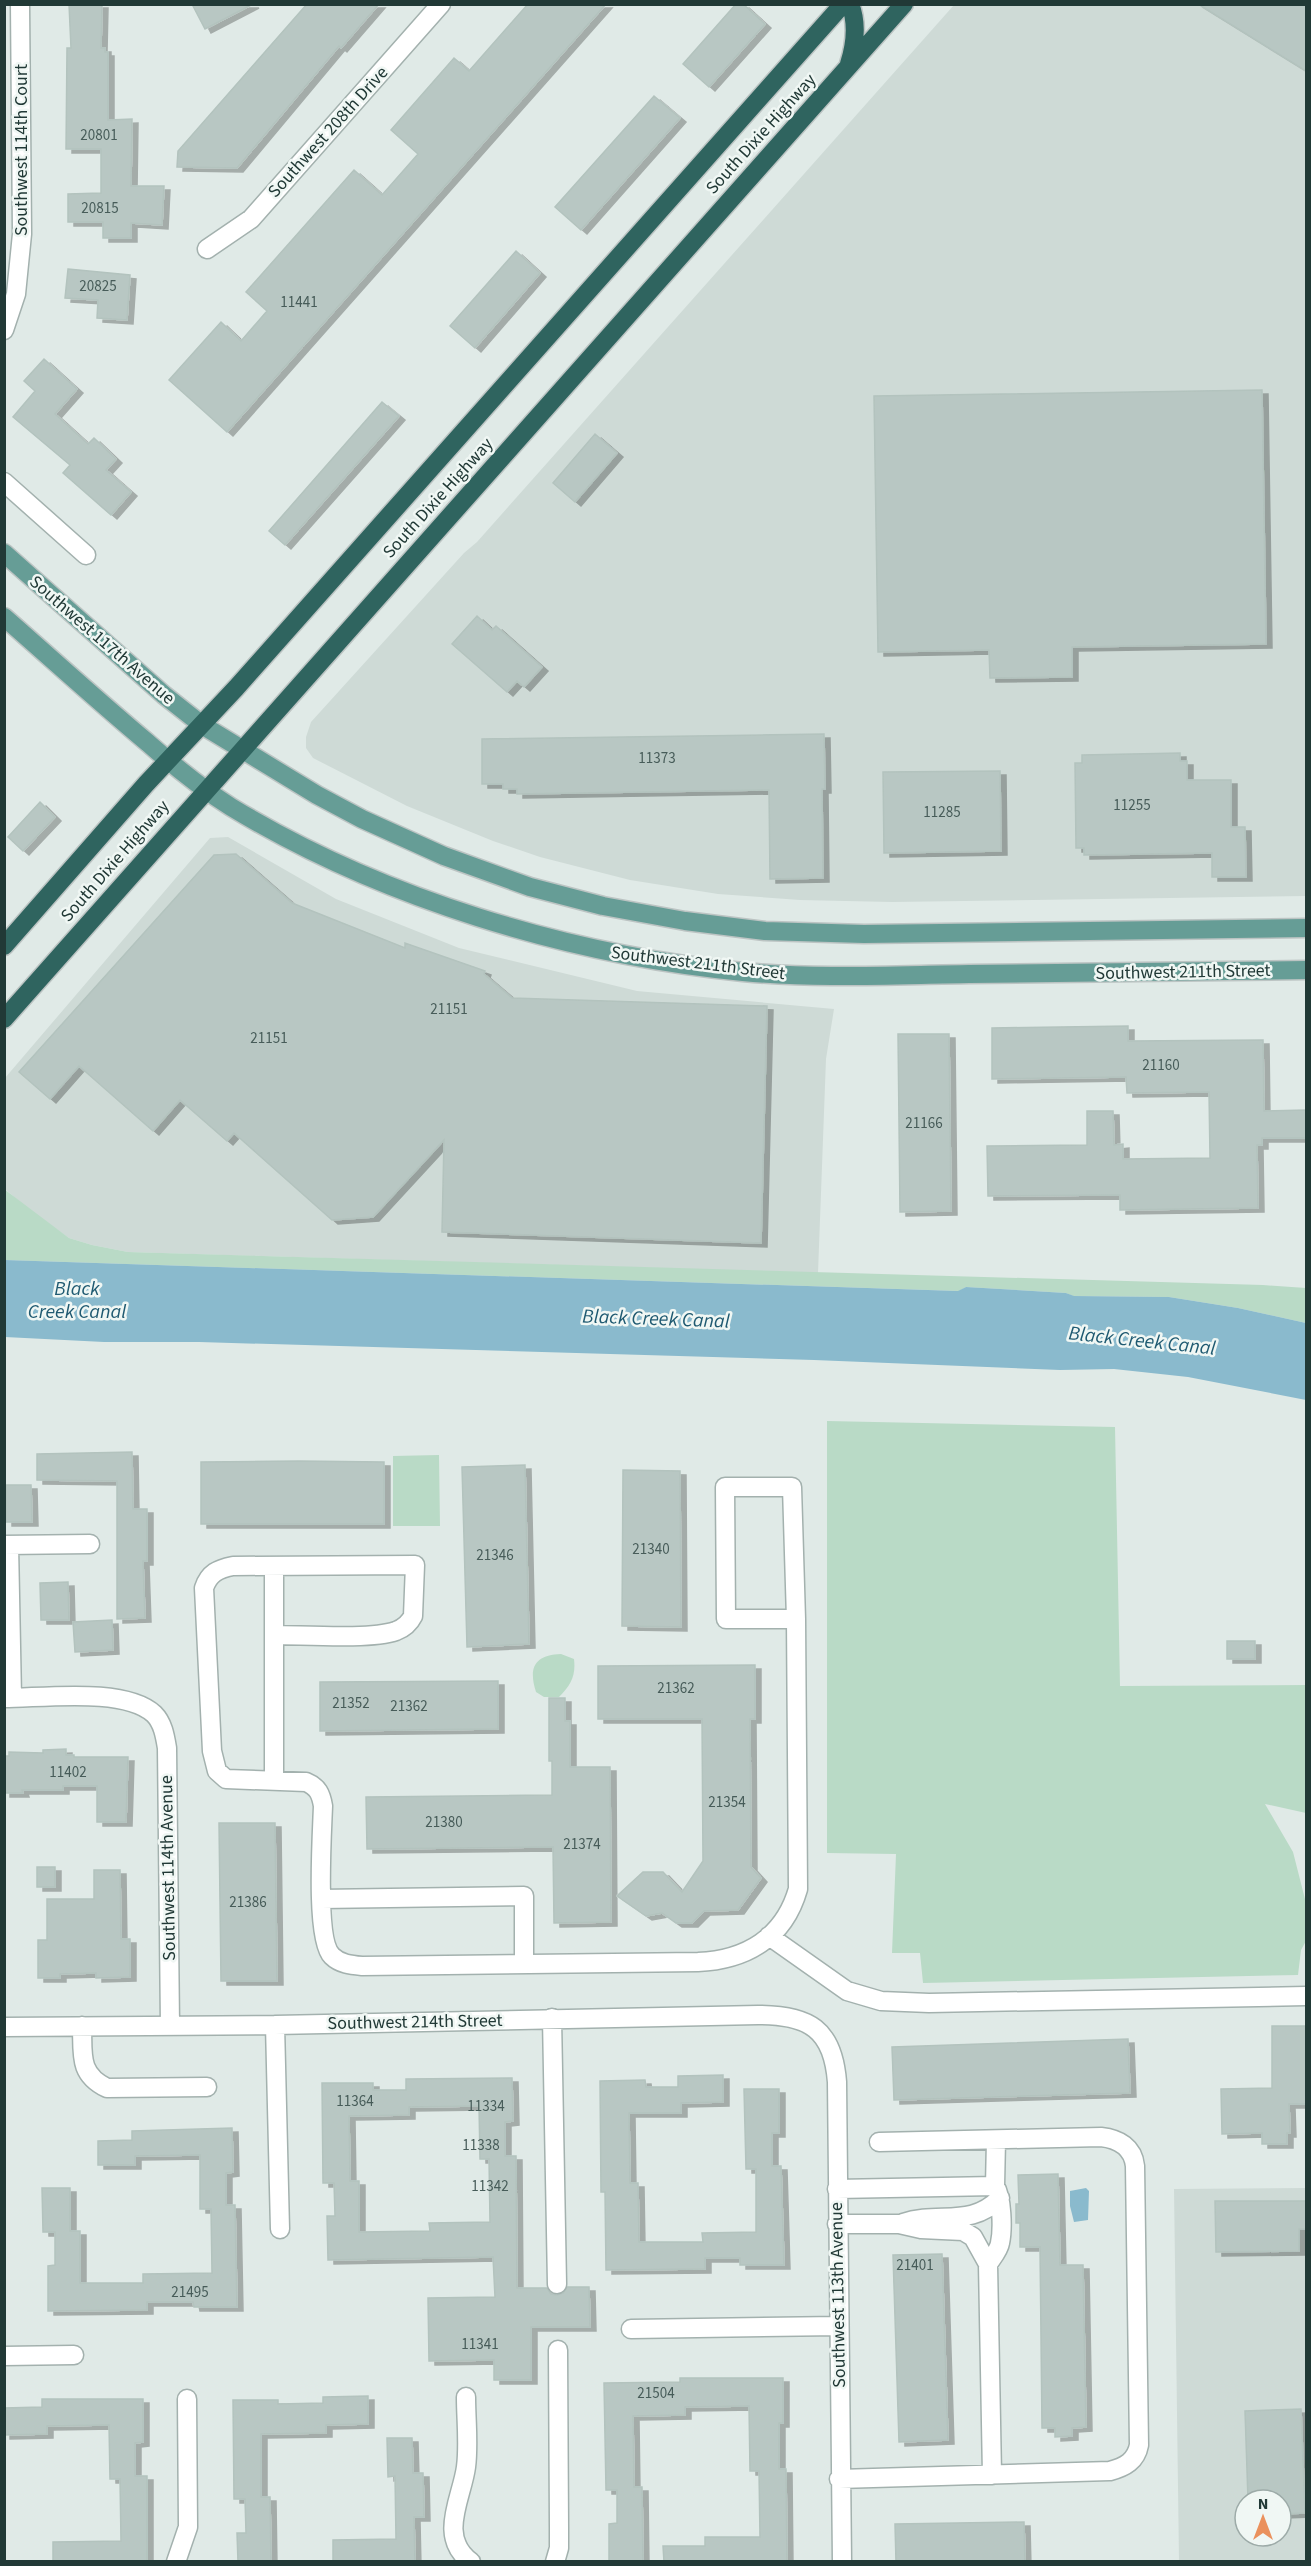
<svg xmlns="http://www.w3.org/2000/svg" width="1311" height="2566" font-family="'Source Sans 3',sans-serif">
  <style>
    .built { fill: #cedad6; fill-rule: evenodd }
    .green { fill: #b9dac6 }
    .water { fill: #8abacd }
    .building { fill: #b8c7c3; stroke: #b3c3be; stroke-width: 1.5; fill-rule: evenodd; filter: url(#shadow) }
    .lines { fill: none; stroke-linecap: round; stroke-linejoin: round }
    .minor-casing { stroke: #a3b1ae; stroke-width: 21 }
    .major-casing { stroke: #bcc4c3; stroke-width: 21 }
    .highway-casing { stroke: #bcc4c3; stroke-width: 21 }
    .minor { stroke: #fff; stroke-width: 18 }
    .major { stroke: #669d96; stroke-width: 18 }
    .highway { stroke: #2f645f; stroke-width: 18 }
    .labels { text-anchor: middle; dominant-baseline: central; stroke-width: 5; stroke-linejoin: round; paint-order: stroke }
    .number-label { font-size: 15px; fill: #475c59 }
    .street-label { font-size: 18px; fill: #213936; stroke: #f0f7f4 }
    .water-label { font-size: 20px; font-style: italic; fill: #1f5a71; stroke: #f0f7f4 }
  </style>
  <defs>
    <filter id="shadow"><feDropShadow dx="6" dy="4" stdDeviation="0" flood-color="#0004"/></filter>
  </defs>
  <rect width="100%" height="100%" fill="#e0eae7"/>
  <path class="built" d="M954,5h352v891l-414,6 -92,-2 -82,-6 -88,-14 -90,-23 -47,-16 -86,-35 -94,-48 -7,-10v-11l5,-15 153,-169 13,-11z
    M228,837l108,62 123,49 178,43 197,18 -8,50 -8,214 -690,-21 -36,-7 -23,-7 -41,-29 -23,-20v-111l205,-240z
    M1306,2188v373h-127l-5,-372zM1245,2500h36v36h-36z"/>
  <path class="green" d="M4,1189l65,49 23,7 36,7 1135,33 43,3v35l-68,-15 -69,-11 -96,-1 -7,-3 -100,-6 -7,4 -954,-31z
    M827,1421l288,6 5,259 186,-1v128l-41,-9 28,48 13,51v38l-5,9 -3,25 -375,8 -3,-30h-28l4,-99 -69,-1z
    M439,1455l1,71h-47v-70z
    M561,1654l13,5c2,17 -3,26 -15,38h-15l-8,-5c-8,-25 -1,-37 25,-38z"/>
  <path class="water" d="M5,1260l953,31 8,-4 100,6 8,3 95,1 69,11 68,15v77l-118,-23 -74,-8 -54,1 -246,-10 -615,-18h-95l-99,-5z
    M1086,2188l3,3 -1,29 -14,2 -4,-16v-15z"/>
  <path class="building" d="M69,4h33l-1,44h4v4h3v68l24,-1 -1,67h33l-2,39 -31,-2v15h-28v-16h-35v-28l33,-1v-44h-35l1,-101h4z
    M192,4h61l-48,25z
    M307,4h72l-38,44 -2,-2 -102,122 -60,-1 1,-16z
    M528,4h78l-379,428 -58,-52 52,-58 20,19 26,-30 -21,-19 108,-122 28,25 36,-41 -27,-24 63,-72 15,13z
    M736,4h7l22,20 -56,63 -26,-23z
    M1198,4h108v67z
    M654,96l26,22 -99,112 -26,-23z
    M516,251l24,22 -65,75 -25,-22z
    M68,269l62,6 -3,45 -30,-2 1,-18 -33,-2z
    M44,359l33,30 -22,25 33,30 6,-6 22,21 -10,11 25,22 -20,23 -48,-42 7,-8 -57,-48 22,-26 -11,-10z
    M1262,390l4,254 -194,3v30l-82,1 -1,-28 -111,2 -4,-256z
    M382,402l17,14 -114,129 -16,-14z
    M595,434l22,19 -42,49 -22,-19z
    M477,616l15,14 4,-4 46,41 -18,20 -7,-6 -10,11 -55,-48z
    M824,734l1,55h-3l1,89 -53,1 -1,-89 -252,4v-5h-14v-5h-21v-45z
    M1180,753v8h7v19h44v47h14l1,50h-34v-24l-128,2v-7h-8l-1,-85h7v-8z
    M1000,771l1,80 -117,2 -1,-81z
    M40,802l15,15 -32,34 -15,-14z
    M236,854l56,49 113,45v-5l80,28 -1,3 28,24 255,8 -6,237 -319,-11 2,-92 -71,77 -41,3 -98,-87 -7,8 -47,-41 -27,31 -74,-65 -29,33 -31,-27 195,-217z
    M1128,1026v15l135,-1 1,71 42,-1v28h-44v7h-5l1,63 -138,2v-15l-132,1 -1,-50 100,-1v-34h26l1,34 9,-1v15l87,-1 -1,-66 -82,1 -1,-16 -134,2v-51z
    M898,1034h51l2,177 -51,1z
    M132,1452l1,57h14v52h-4l2,57 -28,1v-138l-80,-1v-26z
    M299,1461l85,1v62h-183v-62z
    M525,1465l4,179 -62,3 -5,-180z
    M623,1470l57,1 1,156 -59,-1z
    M6,1485h25l1,37h-26z
    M68,1582l1,38h-28l-1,-37z
    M112,1620l1,30 -38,2 -2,-30z
    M1227,1641h28v18h-28z
    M755,1665v54h-5l1,148 10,11 -23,32 -34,1 -12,12h-16l-14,-10 -16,3 -29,-20 26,-24h20l19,20 21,-31 -1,-142h-104v-53z
    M498,1681v48l-178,2v-49z
    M549,1698h16v23h5v46h40l1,155 -57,1 -1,-76 -186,2 -1,-52 186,-2v-34h-3z
    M66,1749v6h8v2h54l-2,65h-29v-36h-34v4h-41l1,3h-19v-37h5v-4l34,1v-3z
    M219,1823h56l2,158h-56z
    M37,1867h18v20h-18z
    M94,1870h26l1,69h9v38l-34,1v-5l-36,1v4h-22v-38h9v-41h47z
    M1272,2026h34v78h-17l1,29h-3v11h-25v-11l-40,1 -1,-45 51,-1z
    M1128,2039l2,54 -236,7 -2,-53z
    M723,2075v27l-42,1v10h-52l1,70h8l1,59h64l-1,-9 54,-1v-63h-10l-2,-80h35v44h-7v33h9l3,99h-44v-7h-35v11l-99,1 -1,-78h-4l-1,-111 45,-1 1,7h32v-11z
    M512,2078l1,43 -8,1v34h11l1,132h30l4,6 6,1 6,-2 4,-6h22l1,40h-59v53h-37v-20l-65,1 -1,-63 67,-1 -2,-40 -165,3 -1,-44h8l-1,-33h-11l-1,-100h51v7h33v-11zM479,2106l1,53h9l1,63 -61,1 1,8 -71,1v-51h-9l-1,-65 60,-1v-8z
    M232,2128l1,44 -7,1v32h9l2,102h-43l-1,-5h-46v8l-99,1v-45l7,-1v-33h-12l-1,-44h28v43h10v52h63v-9l69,-1 -1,-64h-11v-54l-65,1v9h-37v-24l34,-1v-9z
    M1058,2174l2,91h23l3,162 -14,1v8l-17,1v-9h-13l-2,-181h-20v-24h-4v-19h3l-1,-29z
    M1215,2201h91v28h-7v22l-83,1z
    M942,2254l6,186 -49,2 -6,-187z
    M680,2378h103v45h-4v46h7l1,93h-123l-1,-16h42v-9h55l-1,-66h-9l-1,-65 -64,1v8l-52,1 1,71h8l1,75h-34v-38l8,-1v-33h-11l-2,-107 76,-1z
    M368,2396v28l-42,1v8l-65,1v63h9l1,65h-33l-1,-29h9l-1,-34h-11l-1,-99h45v4l45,-1v-6z
    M42,2399h101v43l-8,1v33h12v86h-94v-20l68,-1 -1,-62h-10l-1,-54 -62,1v8l-43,1v-27l38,-1z
    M1301,2409l4,104 -24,1v-14h-33l-3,-89z
    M387,2438h25l1,35h10l1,44h-10l1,45h-82v-22l63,-1 -1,-63 -7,1z
    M1024,2522l1,40h-129l-1,-38z"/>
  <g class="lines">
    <defs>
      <path id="minor" d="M207,249l44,-30 190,-215
        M4,330l12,-36 6,-60 -2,-230
        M4,482l82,73
        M4,1545l86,-1
        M9,1545l3,153
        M274,1566v214
        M274,1635c30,0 96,5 122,-4 8,-3 13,-7 17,-15l2,-51 -182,1c-15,3 -24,7 -29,22l8,163 5,20 9,8 80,3c12,5 15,12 17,24 -1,28 -8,134 9,150 8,8 19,9 30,10l336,-4c48,-2 86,-24 100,-73l-2,-270 -4,-132h-67l1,132h70
        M4,1698c39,0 121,-11 150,16 9,9 11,22 13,34l3,278
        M321,1899l203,-3v68
        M769,1936l78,55 34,10 48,2 377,-7
        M552,2018l5,266
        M275,2025l5,204
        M82,2026c1,28 -4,48 25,62l100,-1
        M4,2027l271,-2 483,-10c51,0 75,14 79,67l5,480
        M995,2186l1,-46
        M837,2189l158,-3c7,11 8,43 5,57 -1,7 -8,15 -12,21
        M903,2223c36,-12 68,5 97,-25
        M837,2224h62l22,5 42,2 10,6 15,27 4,211
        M631,2329l208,-3
        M4,2356l70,-1
        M466,2397c0,23 3,47 0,70 -4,31 -29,70 5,95
        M839,2479l271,-8c15,-4 26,-10 29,-26l-4,-279c-2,-19 -16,-27 -34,-29l-222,5
        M176,2562l12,-35 -1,-128
        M555,2562l4,-14v-20l-1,-178"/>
      <path id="major" d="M4,553l160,142 38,30 115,70 45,24 82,37 86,31 73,19 82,15 80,10 99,3 442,-6
        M4,617c48,42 95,85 144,126 26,23 53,45 83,64 150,91 338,148 512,165 75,7 151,3 226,2 112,-1 225,-3 337,-4"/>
      <path id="highway" d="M849,64c6,-19 9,-40 1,-60
        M4,946l142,-162 90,-96 607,-684
        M4,1019l900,-1015"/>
    </defs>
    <use href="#minor" class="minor-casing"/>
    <use href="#major" class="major-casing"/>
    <use href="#highway" class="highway-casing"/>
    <use href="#minor" class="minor"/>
    <use href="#major" class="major"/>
    <use href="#highway" class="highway"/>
  </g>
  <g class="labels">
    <g class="number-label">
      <text x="99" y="135">20801</text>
      <text x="100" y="208">20815</text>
      <text x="98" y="286">20825</text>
      <text x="299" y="302">11441</text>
      <text x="657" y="758">11373</text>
      <text x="1132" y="805">11255</text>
      <text x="942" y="812">11285</text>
      <text x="449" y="1009">21151</text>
      <text x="269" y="1038">21151</text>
      <text x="1161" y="1065">21160</text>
      <text x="924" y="1123">21166</text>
      <text x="651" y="1549">21340</text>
      <text x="495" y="1555">21346</text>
      <text x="676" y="1688">21362</text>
      <text x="351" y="1703">21352</text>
      <text x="409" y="1706">21362</text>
      <text x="68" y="1772">11402</text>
      <text x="727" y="1802">21354</text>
      <text x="444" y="1822">21380</text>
      <text x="582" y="1844">21374</text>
      <text x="248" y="1902">21386</text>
      <text x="355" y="2101">11364</text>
      <text x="486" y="2106">11334</text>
      <text x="481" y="2145">11338</text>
      <text x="490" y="2186">11342</text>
      <text x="915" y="2265">21401</text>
      <text x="190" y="2292">21495</text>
      <text x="480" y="2344">11341</text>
      <text x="656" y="2393">21504</text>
    </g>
    <g class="street-label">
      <text transform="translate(328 132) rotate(-48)">Southwest 208th Drive</text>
      <text transform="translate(761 134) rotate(-48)">South Dixie Highway</text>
      <text transform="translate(21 150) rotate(-90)">Southwest 114th Court</text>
      <text transform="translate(438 498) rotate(-48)">South Dixie Highway</text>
      <text transform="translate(102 640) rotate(41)">Southwest 117th Avenue</text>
      <text transform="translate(115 861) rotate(-49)">South Dixie Highway</text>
      <text transform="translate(698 963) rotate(7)">Southwest 211th Street</text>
      <text transform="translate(1183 972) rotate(-1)">Southwest 211th Street</text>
      <text transform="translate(168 1868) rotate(-91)">Southwest 114th Avenue</text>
      <text transform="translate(415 2022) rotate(-1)">Southwest 214th Street</text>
      <text transform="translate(838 2295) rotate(-91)">Southwest 113th Avenue</text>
    </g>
    <g class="water-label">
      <text x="77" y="1289">Black<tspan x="77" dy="23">Creek Canal</tspan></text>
      <text transform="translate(656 1319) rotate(2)">Black Creek Canal</text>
      <text transform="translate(1142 1341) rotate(6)">Black Creek Canal</text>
    </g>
  </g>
  <rect width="1311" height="2566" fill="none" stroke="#213936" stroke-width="12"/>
  <g transform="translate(1263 2518)"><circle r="28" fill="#f0f7f4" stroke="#9daba8" stroke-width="1.5"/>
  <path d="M0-4.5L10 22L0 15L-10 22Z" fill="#ea915d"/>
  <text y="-9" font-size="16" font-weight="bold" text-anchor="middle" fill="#213936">N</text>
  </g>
</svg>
